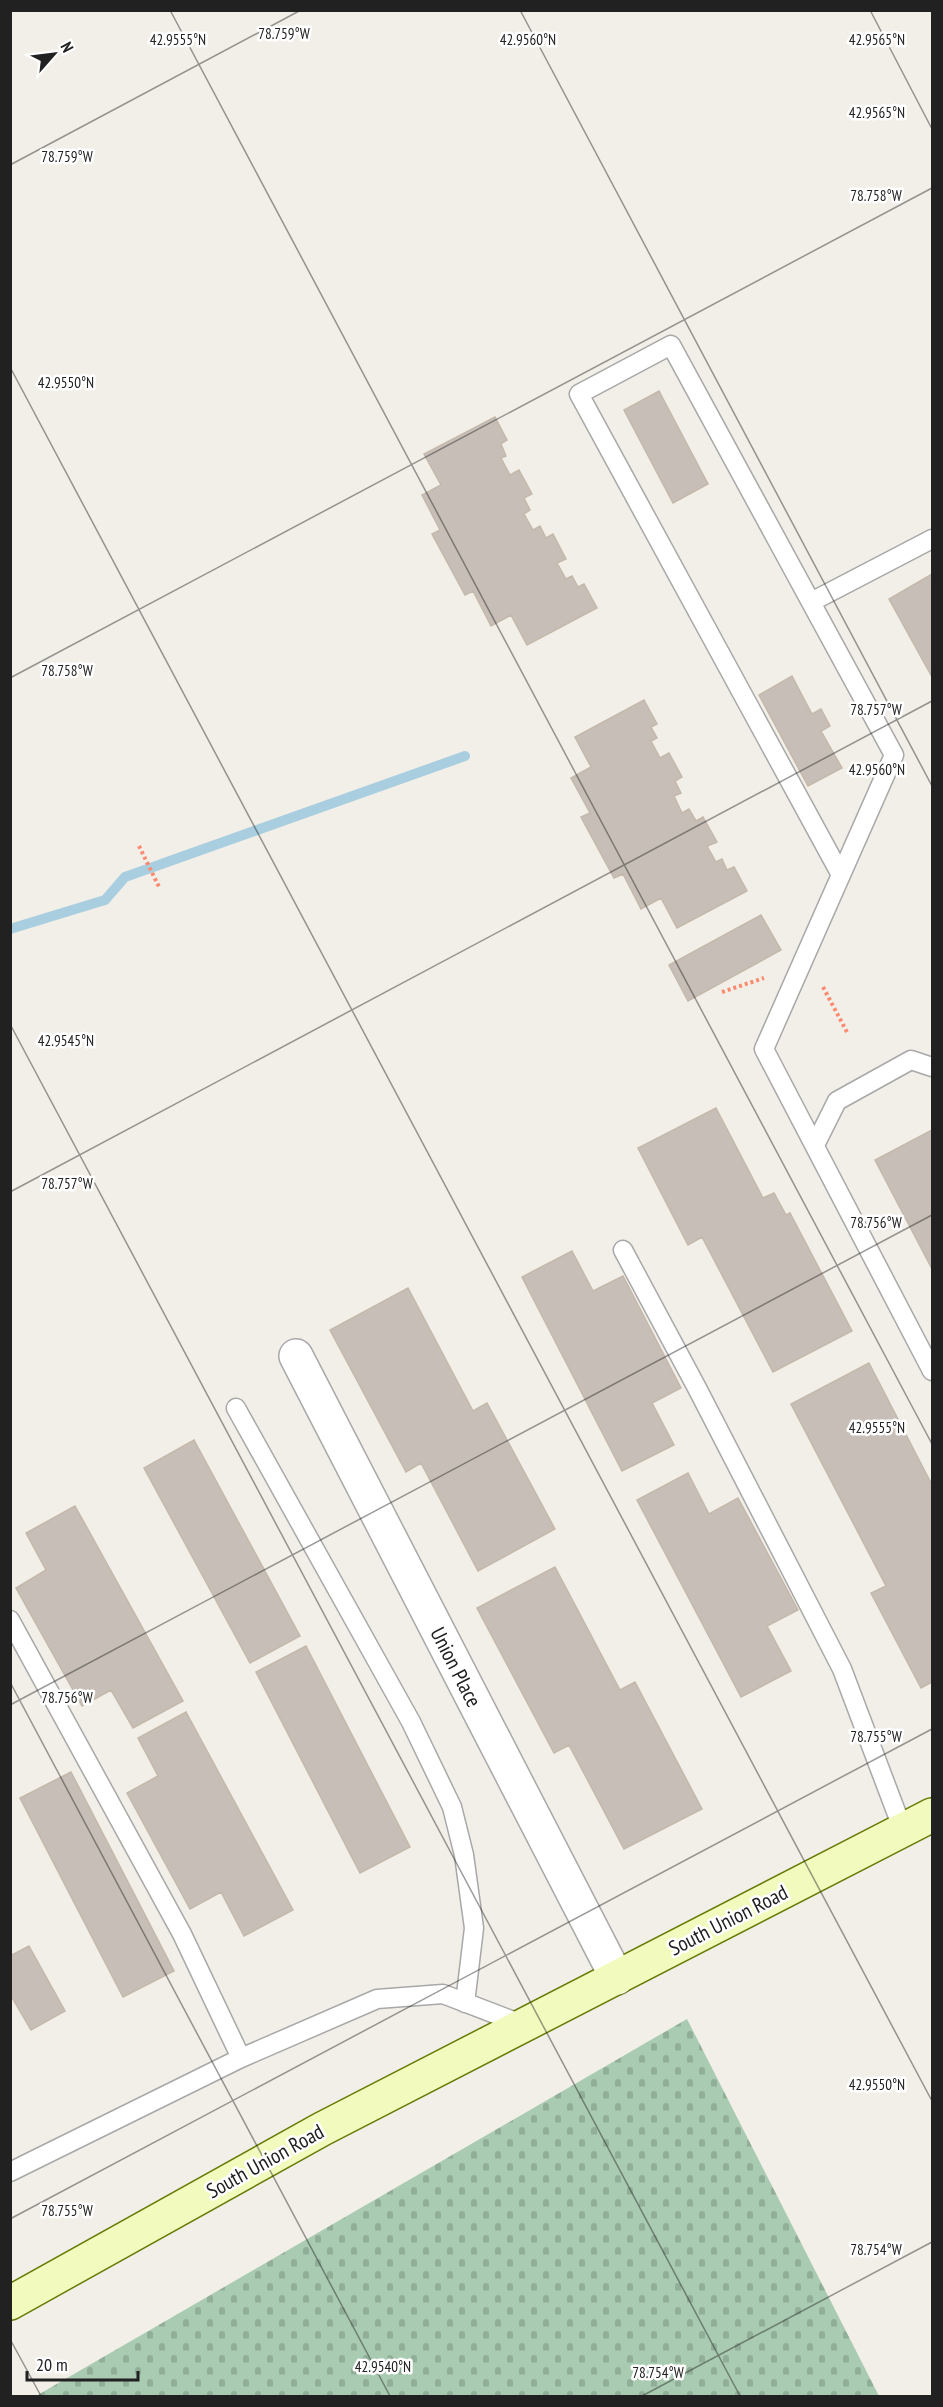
<svg xmlns="http://www.w3.org/2000/svg" width="943" height="2407" font-family="'PT Sans Narrow',sans-serif">
  <style>
    .cemetery { fill: url(#cemetery-stones) }
    .lines { fill: none; stroke-linecap: round; stroke-linejoin: round }
    .stream { stroke: #a9cedf; stroke-width: 10 }
    .building { fill: #c7bfb7; stroke: #c4b8aa; stroke-width: 1.5 }
    .lane-casing { stroke: #a8a8a8; stroke-width: 21 }
    .street-casing { stroke: #a8a8a8; stroke-width: 36 }
    .secondary-casing { stroke: #657c05; stroke-width: 36 }
    .path { stroke: #fa8b71; stroke-width: 4; stroke-dasharray: 3 3; stroke-linecap: butt }
    .lane { stroke: #fff; stroke-width: 18 }
    .street { stroke: #fff; stroke-width: 33 }
    .secondary { stroke: #f2fabe; stroke-width: 33 }
    .ticks { fill: none; stroke: #212121; stroke-width: 1.5; stroke-opacity: 0.45 }
    .labels { text-anchor: middle; dominant-baseline: central; stroke-width: 5; stroke-linejoin: round; paint-order: stroke }
    .street-label { font-size: 21px; fill: #212121; stroke: #fff }
    .ticks-label { font-size: 15px; text-anchor: middle; fill: #212121; stroke: #fff; stroke-width: 5; stroke-linejoin: round; paint-order: stroke }
  </style>
  <defs>
    <pattern id="cemetery-stones" width="16" height="16" patternUnits="userSpaceOnUse" patternTransform="scale(1.5)"><rect width="16" height="16" fill="#a9cbb1"/><path d="M2 7V4a2 2 0 0 1 4 0v3zM10 15v-3a2 2 0 0 1 4 0v3z" fill="#91ae98"/></pattern>
  </defs>
  <rect width="100%" height="100%" fill="#f2efe8"/>
  <path class="cemetery" d="M687,2019l192,377h-843z"/>
  <g class="lines">
    <path class="stream" d="M10,929l95,-29 20,-23 340,-121"/>
  </g>
  <path class="building" d="M659,391l49,93 -35,19 -49,-93z
    M495,417l12,23 -6,4 5,12 -5,2 9,17 9,-5 13,24 -8,4 6,12 -6,4 9,16 7,-4 6,12 7,-4 13,25 -9,4 9,16 6,-3 6,11 6,-3 13,24 -70,37 -16,-30 -20,11 -18,-35 -8,4 -33,-61 8,-4 -18,-35 19,-10 -17,-31z
    M932,574v103l-43,-78z
    M792,676l20,38 9,-5 9,17 -9,5 21,37 -34,18 -49,-91z
    M644,700l13,24 -6,3 6,11 -6,3 9,17 9,-5 13,24 -7,4 6,12 -7,3 8,17 7,-4 7,12 7,-4 14,25 -10,4 9,16 6,-3 5,11 7,-3 13,24 -70,37 -16,-30 -20,11 -18,-35 -9,4 -33,-61 9,-4 -19,-35 20,-11 -16,-30z
    M761,915l20,35 -93,51 -19,-36z
    M716,1108l47,90 11,-5 12,22 4,-2 62,118 -79,41 -71,-135 -14,8 -50,-97z
    M932,1130v139l-57,-109z
    M572,1251l21,40 30,-15 58,112 -29,15 22,42 -52,26 -100,-194z
    M408,1288l65,123 14,-8 68,126 -77,42 -57,-108 -15,9 -76,-142z
    M869,1363l63,122v197l-11,6 -50,-95 15,-7 -95,-182z
    M194,1440l106,196 -50,27 -106,-195z
    M688,1473l21,41 29,-16 60,112 -31,16 24,45 -50,26 -104,-197z
    M75,1506l108,195 -50,27 -22,-38 -29,16 -66,-118 30,-18 -20,-37z
    M555,1567l65,123 15,-8 67,127 -78,40 -55,-104 -15,8 -77,-145z
    M306,1646l104,201 -50,26 -104,-201z
    M186,1712l107,198 -49,26 -23,-44 -31,17 -63,-116 31,-17 -20,-38z
    M71,1772l103,199 -51,26 -103,-199z
    M29,1946l36,65 -34,19 -21,-36v-38z"/>
  <g class="lines">
    <defs>
      <path id="lane" d="M811,602l121,-63
        M841,875l-262,-481 92,-49 223,410 -130,294 168,322
        M815,1145l22,-44 74,-41 21,7
        M623,1250l74,138 145,281 61,161
        M236,1408l175,314 41,85 12,48 10,73 -9,75
        M10,1620l172,314 59,124
        M10,2172l231,-114 136,-59 66,-5 81,31"/>
      <path id="street" d="M296,1356l321,622"/>
      <path id="secondary" d="M10,2303l312,-174 610,-314"/>
    </defs>
    <use href="#lane" class="lane-casing"/>
    <use href="#street" class="street-casing"/>
    <use href="#secondary" class="secondary-casing"/>
    <path class="path" d="M139,846l21,43
      M823,987l25,47
      M722,992l42,-14"/>
    <use href="#lane" class="lane"/>
    <use href="#street" class="street"/>
    <use href="#secondary" class="secondary"/>
  </g>
  <path class="ticks" d="M170,10l762,1434M520,10l412,776M870,10l62,119M10,165l291,-155M10,367l922,1734M10,678l922,-490M10,1024l730,1372M10,1192l922,-491M10,1682l380,714M10,1705l922,-490M10,2219l922,-490M10,2339l31,57M642,2396l290,-154"/>
  <g class="labels">
    <g class="street-label">
      <text transform="translate(456 1667) rotate(63)">Union Place</text>
      <text transform="translate(728 1920) rotate(-27)">South Union Road</text>
      <text transform="translate(265 2161) rotate(-29)">South Union Road</text>
    </g>
  </g>
  <g class="ticks-label">
    <text x="284" y="39">78.759°W</text>
    <text x="178" y="45">42.9555°N</text>
    <text x="528" y="45">42.9560°N</text>
    <text x="877" y="45">42.9565°N</text>
    <text x="877" y="118">42.9565°N</text>
    <text x="67" y="162">78.759°W</text>
    <text x="876" y="201">78.758°W</text>
    <text x="66" y="388">42.9550°N</text>
    <text x="67" y="676">78.758°W</text>
    <text x="876" y="715">78.757°W</text>
    <text x="877" y="775">42.9560°N</text>
    <text x="66" y="1046">42.9545°N</text>
    <text x="67" y="1189">78.757°W</text>
    <text x="876" y="1228">78.756°W</text>
    <text x="877" y="1433">42.9555°N</text>
    <text x="67" y="1703">78.756°W</text>
    <text x="876" y="1742">78.755°W</text>
    <text x="877" y="2090">42.9550°N</text>
    <text x="67" y="2216">78.755°W</text>
    <text x="876" y="2255">78.754°W</text>
    <text x="383" y="2372">42.9540°N</text>
    <text x="658" y="2378">78.754°W</text>
  </g>
  <rect width="943" height="2407" fill="none" stroke="#212121" stroke-width="24"/>
  <g transform="translate(54 54) rotate(62)" stroke="#ffffff" stroke-width="4.5" paint-order="stroke">
  <path d="M0-4.5L10 22L0 15L-10 22Z" fill="#212121"/>
  <text y="-9" font-size="16" font-weight="bold" text-anchor="middle" fill="#212121">N</text>
  </g>
  <path d="M27 2371v9h111v-9" fill="none" stroke="#212121" stroke-width="3"/>
  <text x="36" y="2371" font-size="18" fill="#212121" stroke="#ffffff" stroke-width="4.5" paint-order="stroke">20 m</text>
</svg>
